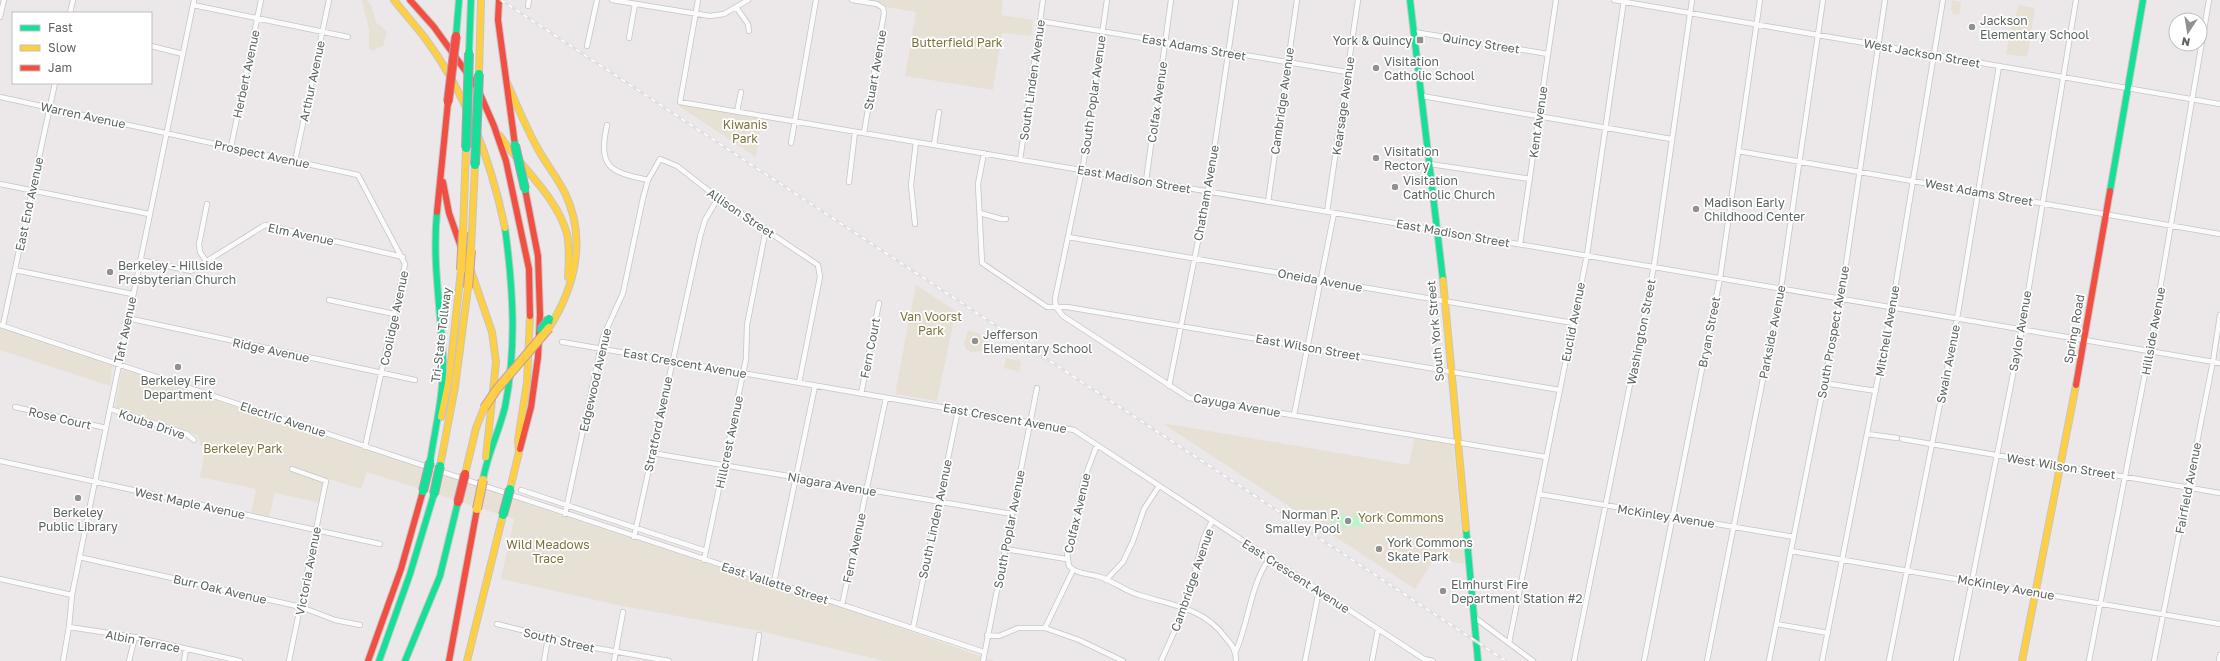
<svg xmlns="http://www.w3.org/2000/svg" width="2220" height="661" font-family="'Golos Text',sans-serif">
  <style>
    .green { fill: #e7e1d5 }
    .water { fill: #bef3ca }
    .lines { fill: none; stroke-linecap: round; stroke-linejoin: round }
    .street-casing { stroke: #c5c5c5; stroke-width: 6 }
    .fast-casing { stroke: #c5c6c5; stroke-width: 8 }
    .slow-casing { stroke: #c5c6c5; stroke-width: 8 }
    .jam-casing { stroke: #c5c6c5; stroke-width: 8 }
    .street { stroke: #fcfbfc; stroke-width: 4.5 }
    .fast { stroke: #16e098; stroke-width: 6 }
    .slow { stroke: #ffcf43; stroke-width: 6 }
    .jam { stroke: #f24e42; stroke-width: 6 }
    .rail-casing { stroke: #e1e0e0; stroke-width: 3 }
    .rail { stroke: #fff; stroke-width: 1.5; stroke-dasharray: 4.5; stroke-linecap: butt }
    .fast-bridge-casing { stroke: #c197ad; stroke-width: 10; stroke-linecap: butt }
    .slow-bridge-casing { stroke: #c197ad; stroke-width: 10; stroke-linecap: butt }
    .jam-bridge-casing { stroke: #c197ad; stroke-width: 10; stroke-linecap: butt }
    .fast-bridge { stroke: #16e098; stroke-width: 8 }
    .slow-bridge { stroke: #ffcf43; stroke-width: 8 }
    .jam-bridge { stroke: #f24e42; stroke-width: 8 }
    .poi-dot { fill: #8f928f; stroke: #fff; stroke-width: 1.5 }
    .labels { text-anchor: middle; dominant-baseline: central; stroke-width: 3.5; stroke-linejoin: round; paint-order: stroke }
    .poi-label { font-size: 12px; fill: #5d645f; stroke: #fff; text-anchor: start }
    .park-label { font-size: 12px; fill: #7d723b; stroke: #fff }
    .street-label { font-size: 12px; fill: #5d645f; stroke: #fff }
  </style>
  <rect width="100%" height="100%" fill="#ece7e9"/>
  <path class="green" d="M362,0h5l4,5 5,17 11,10 -4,14 -11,5 -3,-3v-18z
    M868,0h135l-2,15 32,5 -2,16 -29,-3 -9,57 -88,-14 11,-64 -30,-5 -4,-4z
    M1952,0l9,2 -2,13 -6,-1 -2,-6z
    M2019,5l16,3 -7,46 -2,3 -20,-3 4,-22z
    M680,104l82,14 -6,39 -76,-50z
    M916,285l40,26 -19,90 -42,-7z
    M0,329l112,37 -2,20 -110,-36z
    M968,330l17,6 2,5 -4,10 -12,1 -5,-3 -2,-6z
    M1006,358l15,3 -2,11 -15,-4z
    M124,370l757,251 113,40h-110l-124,-30 -138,-25 -121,-27 13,-60 -147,-47 -6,17 -36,-11 -5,25 -45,-10 -6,25 -18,-4 5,-25 -56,-12 5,-27 -5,-6 -2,-9 -83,-27 6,-35z
    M1162,423l247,42 5,-27 39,6 12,120 -31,-5 -19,30z"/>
  <path class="water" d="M1355,512l7,6 3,9 -15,-1 -6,4 -5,-9 -7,4 -2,-3 14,-9 3,5 5,1z"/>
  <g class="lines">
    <defs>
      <path id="street" d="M612,0l98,16 14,-2 24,-14
        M698,0l-18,102 1540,261
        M852,0l25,4 6,4 1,5 -20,120
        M1107,0l-23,160 -29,139 1,8h11l493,83
        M1614,0l606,104
        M193,5l155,32
        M528,6l1,-6
        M736,7l12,17 1,7
        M70,13l3,-13
        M0,17l4,-17
        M1040,21l307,51
        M1414,32l134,22
        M629,38l6,-34
        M151,46l32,8
        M587,46l10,-46
        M1422,96l249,43
        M0,97l358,78 47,89 -40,183
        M737,112l4,-20
        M607,125c-9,42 2,47 41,55
        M791,143l25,-143
        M934,145l5,-33
        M231,147l30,-147
        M1738,151l482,83
        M984,153l-6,31 4,79 65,44h9l7,9 126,82 357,59
        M1020,160l23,-160
        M295,161l34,-161
        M1430,164l100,15
        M1146,181l25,-181
        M849,182l6,-50
        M0,184l149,30
        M1268,202l29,-202
        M1327,212l31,-212
        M980,213l21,6h5
        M915,224l-4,-39 5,-43
        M1068,237l505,86
        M1520,244l36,-244
        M140,260l51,11 74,-46 138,32
        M206,261l-6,-9 -1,-8 8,-40
        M15,270l117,24
        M329,300l65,14
        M127,318l288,62
        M0,325l984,327
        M3,325l52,-242
        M562,342l512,88 350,229 9,2
        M1824,383l52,8
        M1169,386l39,-195 28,-191
        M861,394l18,-91
        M15,407l91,21
        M110,409l77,25 7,6
        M1294,415l40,-202
        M1867,434l30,4
        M1902,439l318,54
        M1097,445l-14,37 -5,34 -11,37 2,13c9,9 19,7 31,11 13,4 25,14 39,18 32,10 65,13 86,42 7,8 11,13 11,24
        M652,453l360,61
        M0,461l380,83
        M521,490l185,61
        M1539,494l255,43
        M565,514l38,-177 20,-44 20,-95 5,-18 12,-21 17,7 41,32 100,67 2,12 -21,106
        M634,537l66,-300 5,-17 13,-22
        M1005,549l61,10
        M1791,551l429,73
        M79,557l222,50 34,13 25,5
        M704,560l42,-201 1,-34 19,-96
        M0,579l72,16
        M1106,580l17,-18 10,-21 11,-32 15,-23
        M774,582l41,-196
        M842,605l44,-207
        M1474,617l59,44
        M497,624l93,23 79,14
        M1777,624l51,9
        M69,627l66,10 105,24
        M913,628l45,-218
        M1045,628l28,-58
        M987,635l12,1 19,-8h27l34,12 44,21
        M1509,643l78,-388 37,-255
        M1236,651c13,-30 14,-65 33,-92
        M63,661l6,-34 3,-32 13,-65 109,-530
        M129,661l6,-24
        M184,661l2,-12
        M289,661l37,-180 -34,-12
        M544,661l4,-23
        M614,661l9,-49
        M755,661l4,-26
        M983,661l54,-273
        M1161,661l24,-53 19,-71 8,-16
        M1305,661l14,-71
        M1372,661l6,-32
        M1574,661l80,-395 38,-266
        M1644,661l76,-383 40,-278
        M1707,661l74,-373 42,-288
        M1769,661l72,-363 44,-298
        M1822,661l70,-354 51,-307
        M1889,661l69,-348 41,-247
        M1956,661l66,-332 54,-329
        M2089,661l61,-313 59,-348
        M2154,661l59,-300 7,-46
        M2219,661l1,-6"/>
      <path id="fast" d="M1410,0l33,280
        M456,36l3,-36
        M469,53l2,-53
        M2110,191l33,-191
        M430,462c5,-33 14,-69 13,-103 -2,-49 -11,-97 -6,-147
        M483,480c4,-25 16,-48 22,-73 12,-60 8,-119 0,-179
        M1466,529l12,132
        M379,661l31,-87 24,-80
        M405,661l35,-85 18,-74"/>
      <path id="slow" d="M394,0c10,13 21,25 31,38 41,55 66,123 80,190
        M479,74l2,-74
        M507,83c10,22 19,45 31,66 8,15 19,28 27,44 22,46 10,94 -16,135
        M500,136c21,31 57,61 67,98 3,15 2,29 1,43
        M463,232l3,-84
        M471,250l4,-85
        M470,268l22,64 4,30 -10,95
        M1443,280l23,249
        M441,417l8,-38 12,-109
        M440,466l15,-79 13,-99
        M465,474l11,-46 8,-20
        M510,489l9,-37 -1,-12 9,-58 3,-66
        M467,661l36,-146
        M2022,661l54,-276"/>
      <path id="jam" d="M410,0l24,27 43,60 17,39 12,35 23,108 1,47
        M499,0l-1,20 17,125
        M443,182l6,31 13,37
        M437,212l11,-110
        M2076,385l34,-194
        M520,449l11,-42 7,-50 2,-42 -2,-59 -13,-67
        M368,661l33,-92 22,-78
        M449,661l28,-152"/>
    </defs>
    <use href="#street" class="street-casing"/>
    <use href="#fast" class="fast-casing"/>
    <use href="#slow" class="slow-casing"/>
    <use href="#jam" class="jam-casing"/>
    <use href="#street" class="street"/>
    <use href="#fast" class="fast"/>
    <use href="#slow" class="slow"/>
    <use href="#jam" class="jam"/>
    <defs>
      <path id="rail" d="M501,0l1005,661"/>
    </defs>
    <use href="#rail" class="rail-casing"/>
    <use href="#rail" class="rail"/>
    <defs>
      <path id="fast-bridge" d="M515,145l10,44
        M466,148l3,-95
        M475,165l4,-91
        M541,330l8,-11
        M423,491l7,-29
        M434,494l6,-28
        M503,515l7,-26"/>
      <path id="slow-bridge" d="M461,270l2,-38
        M468,288l3,-38
        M484,408l13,-19 52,-61
        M477,509l6,-29"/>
      <path id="jam-bridge" d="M448,102l8,-66
        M458,502l7,-28"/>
    </defs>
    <use href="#fast-bridge" class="fast-bridge-casing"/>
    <use href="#slow-bridge" class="slow-bridge-casing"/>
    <use href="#jam-bridge" class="jam-bridge-casing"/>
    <use href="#fast-bridge" class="fast-bridge"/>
    <use href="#slow-bridge" class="slow-bridge"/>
    <use href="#jam-bridge" class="jam-bridge"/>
  </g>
  <g class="poi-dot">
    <circle cx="1972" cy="27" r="4"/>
    <rect x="1416" y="36" width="8" height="8" rx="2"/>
    <circle cx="1376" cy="68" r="4"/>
    <circle cx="1376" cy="158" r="4"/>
    <circle cx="1395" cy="187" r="4"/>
    <circle cx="1696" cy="209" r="4"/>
    <circle cx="110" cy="272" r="4"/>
    <circle cx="975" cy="341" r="4"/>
    <circle cx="178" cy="367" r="4"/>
    <circle cx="78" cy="498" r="4"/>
    <circle cx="1348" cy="521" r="4"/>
    <circle cx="1379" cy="549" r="4"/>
    <circle cx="1443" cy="591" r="4"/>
  </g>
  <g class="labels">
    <g class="poi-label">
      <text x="1980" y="20">Jackson<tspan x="1980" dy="14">Elementary School</tspan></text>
      <text x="1412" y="40" text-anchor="end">York &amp; Quincy</text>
      <text x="1384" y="61">Visitation<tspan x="1384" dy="14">Catholic School</tspan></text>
      <text x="1384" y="151">Visitation<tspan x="1384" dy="14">Rectory</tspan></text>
      <text x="1403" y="180">Visitation<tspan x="1403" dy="14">Catholic Church</tspan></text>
      <text x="1704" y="202">Madison Early<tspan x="1704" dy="14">Childhood Center</tspan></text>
      <text x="118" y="265">Berkeley - Hillside<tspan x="118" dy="14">Presbyterian Church</tspan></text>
      <text x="983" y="334">Jefferson<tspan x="983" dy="14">Elementary School</tspan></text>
      <text x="178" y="380" text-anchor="middle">Berkeley Fire<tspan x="178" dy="14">Department</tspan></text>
      <text x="78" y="512" text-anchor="middle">Berkeley<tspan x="78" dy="14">Public Library</tspan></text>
      <text x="1340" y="514" text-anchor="end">Norman P.<tspan x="1340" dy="14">Smalley Pool</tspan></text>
      <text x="1387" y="542">York Commons<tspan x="1387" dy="14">Skate Park</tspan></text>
      <text x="1451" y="584">Elmhurst Fire<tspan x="1451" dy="14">Department Station #2</tspan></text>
    </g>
    <g class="park-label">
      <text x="957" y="42">Butterfield Park</text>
      <text x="745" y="124">Kiwanis<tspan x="745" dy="14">Park</tspan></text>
      <text x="931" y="316">Van Voorst<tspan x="931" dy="14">Park</tspan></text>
      <text x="243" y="448">Berkeley Park</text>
      <text x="1401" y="517">York Commons</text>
      <text x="548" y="544">Wild Meadows<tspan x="548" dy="14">Trace</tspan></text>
    </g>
    <g class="street-label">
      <text transform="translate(1481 43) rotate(9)">Quincy Street</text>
      <text transform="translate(1194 47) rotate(10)">East Adams Street</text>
      <text transform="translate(1922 53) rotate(10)">West Jackson Street</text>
      <text transform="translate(875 70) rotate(-80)">Stuart Avenue</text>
      <text transform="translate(246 74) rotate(-78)">Herbert Avenue</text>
      <text transform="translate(1032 80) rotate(-82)">South Linden Avenue</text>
      <text transform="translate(312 81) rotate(-78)">Arthur Avenue</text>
      <text transform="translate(1093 95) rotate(-82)">South Poplar Avenue</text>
      <text transform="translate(1282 101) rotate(-82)">Cambridge Avenue</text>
      <text transform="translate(1157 102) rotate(-82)">Colfax Avenue</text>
      <text transform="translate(1343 106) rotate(-82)">Kearsage Avenue</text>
      <text transform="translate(83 115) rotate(12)">Warren Avenue</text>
      <text transform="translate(1538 122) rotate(-82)">Kent Avenue</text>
      <text transform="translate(262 154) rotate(12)">Prospect Avenue</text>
      <text transform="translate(1134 179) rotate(10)">East Madison Street</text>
      <text transform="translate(1979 192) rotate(10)">West Adams Street</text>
      <text transform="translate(1206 193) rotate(-80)">Chatham Avenue</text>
      <text transform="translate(29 204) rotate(-78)">East End Avenue</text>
      <text transform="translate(741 213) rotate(34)">Allison Street</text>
      <text transform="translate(1453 233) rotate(10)">East Madison Street</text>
      <text transform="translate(301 234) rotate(12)">Elm Avenue</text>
      <text transform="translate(1320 280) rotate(10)">Oneida Avenue</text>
      <text transform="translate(394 318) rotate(-78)">Coolidge Avenue</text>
      <text transform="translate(1573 322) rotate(-79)">Euclid Avenue</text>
      <text transform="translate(2074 329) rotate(-80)">Spring Road</text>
      <text transform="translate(125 330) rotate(-78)">Taft Avenue</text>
      <text transform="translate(1435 331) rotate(-95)">South York Street</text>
      <text transform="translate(1887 331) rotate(-80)">Mitchell Avenue</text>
      <text transform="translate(2020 331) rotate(-80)">Saylor Avenue</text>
      <text transform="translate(2153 331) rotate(-80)">Hillside Avenue</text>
      <text transform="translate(1641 332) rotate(-79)">Washington Street</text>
      <text transform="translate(1709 332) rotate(-79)">Bryan Street</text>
      <text transform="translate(1772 332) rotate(-79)">Parkside Avenue</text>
      <text transform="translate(1833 332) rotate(-80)">South Prospect Avenue</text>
      <text transform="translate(441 335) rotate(-83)">Tri-State Tollway</text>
      <text transform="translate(1308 347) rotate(10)">East Wilson Street</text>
      <text transform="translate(870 348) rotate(-79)">Fern Court</text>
      <text transform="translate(271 350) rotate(12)">Ridge Avenue</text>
      <text transform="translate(685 363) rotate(10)">East Crescent Avenue</text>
      <text transform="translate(1948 364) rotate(-79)">Swain Avenue</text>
      <text transform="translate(595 380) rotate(-77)">Edgewood Avenue</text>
      <text transform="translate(1237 405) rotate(10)">Cayuga Avenue</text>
      <text transform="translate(60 418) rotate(13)">Rose Court</text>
      <text transform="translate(1005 418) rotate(10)">East Crescent Avenue</text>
      <text transform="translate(283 419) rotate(18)">Electric Avenue</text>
      <text transform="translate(152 424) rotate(19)">Kouba Drive</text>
      <text transform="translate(658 424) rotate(-78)">Stratford Avenue</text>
      <text transform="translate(729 442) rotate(-78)">Hillcrest Avenue</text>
      <text transform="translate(2061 466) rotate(9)">West Wilson Street</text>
      <text transform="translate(832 484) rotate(10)">Niagara Avenue</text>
      <text transform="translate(2188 488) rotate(-79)">Fairfield Avenue</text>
      <text transform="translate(190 503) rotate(12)">West Maple Avenue</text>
      <text transform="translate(1077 513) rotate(-77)">Colfax Avenue</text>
      <text transform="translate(1666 516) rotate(9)">McKinley Avenue</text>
      <text transform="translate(935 519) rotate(-78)">South Linden Avenue</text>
      <text transform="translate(1009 529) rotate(-79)">South Poplar Avenue</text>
      <text transform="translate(854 548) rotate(-78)">Fern Avenue</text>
      <text transform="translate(308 571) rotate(-79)">Victoria Avenue</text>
      <text transform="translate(1296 576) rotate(33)">East Crescent Avenue</text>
      <text transform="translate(1192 580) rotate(-71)">Cambridge Avenue</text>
      <text transform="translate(775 583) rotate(18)">East Vallette Street</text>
      <text transform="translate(2006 587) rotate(10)">McKinley Avenue</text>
      <text transform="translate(220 589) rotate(13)">Burr Oak Avenue</text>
      <text transform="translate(559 640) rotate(13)">South Street</text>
      <text transform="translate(143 641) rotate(11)">Albin Terrace</text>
    </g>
  </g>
  <rect x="12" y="12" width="140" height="72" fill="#ffffff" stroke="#bec1bf"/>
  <rect x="20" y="25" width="20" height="6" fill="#16e098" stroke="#bec1bf"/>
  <text x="48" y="32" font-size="12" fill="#5d645f">Fast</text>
  <rect x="20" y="45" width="20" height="6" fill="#ffcf43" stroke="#bec1bf"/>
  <text x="48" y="52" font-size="12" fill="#5d645f">Slow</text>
  <rect x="20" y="65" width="20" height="6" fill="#f24e42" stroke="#bec1bf"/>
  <text x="48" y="72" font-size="12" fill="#5d645f">Jam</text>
  <g transform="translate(2188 32) rotate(192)"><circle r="19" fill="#ffffff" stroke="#bec1bf"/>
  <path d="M0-3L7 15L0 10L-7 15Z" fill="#8f928f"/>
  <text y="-6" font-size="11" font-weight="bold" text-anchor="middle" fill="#5d645f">N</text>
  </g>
</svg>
